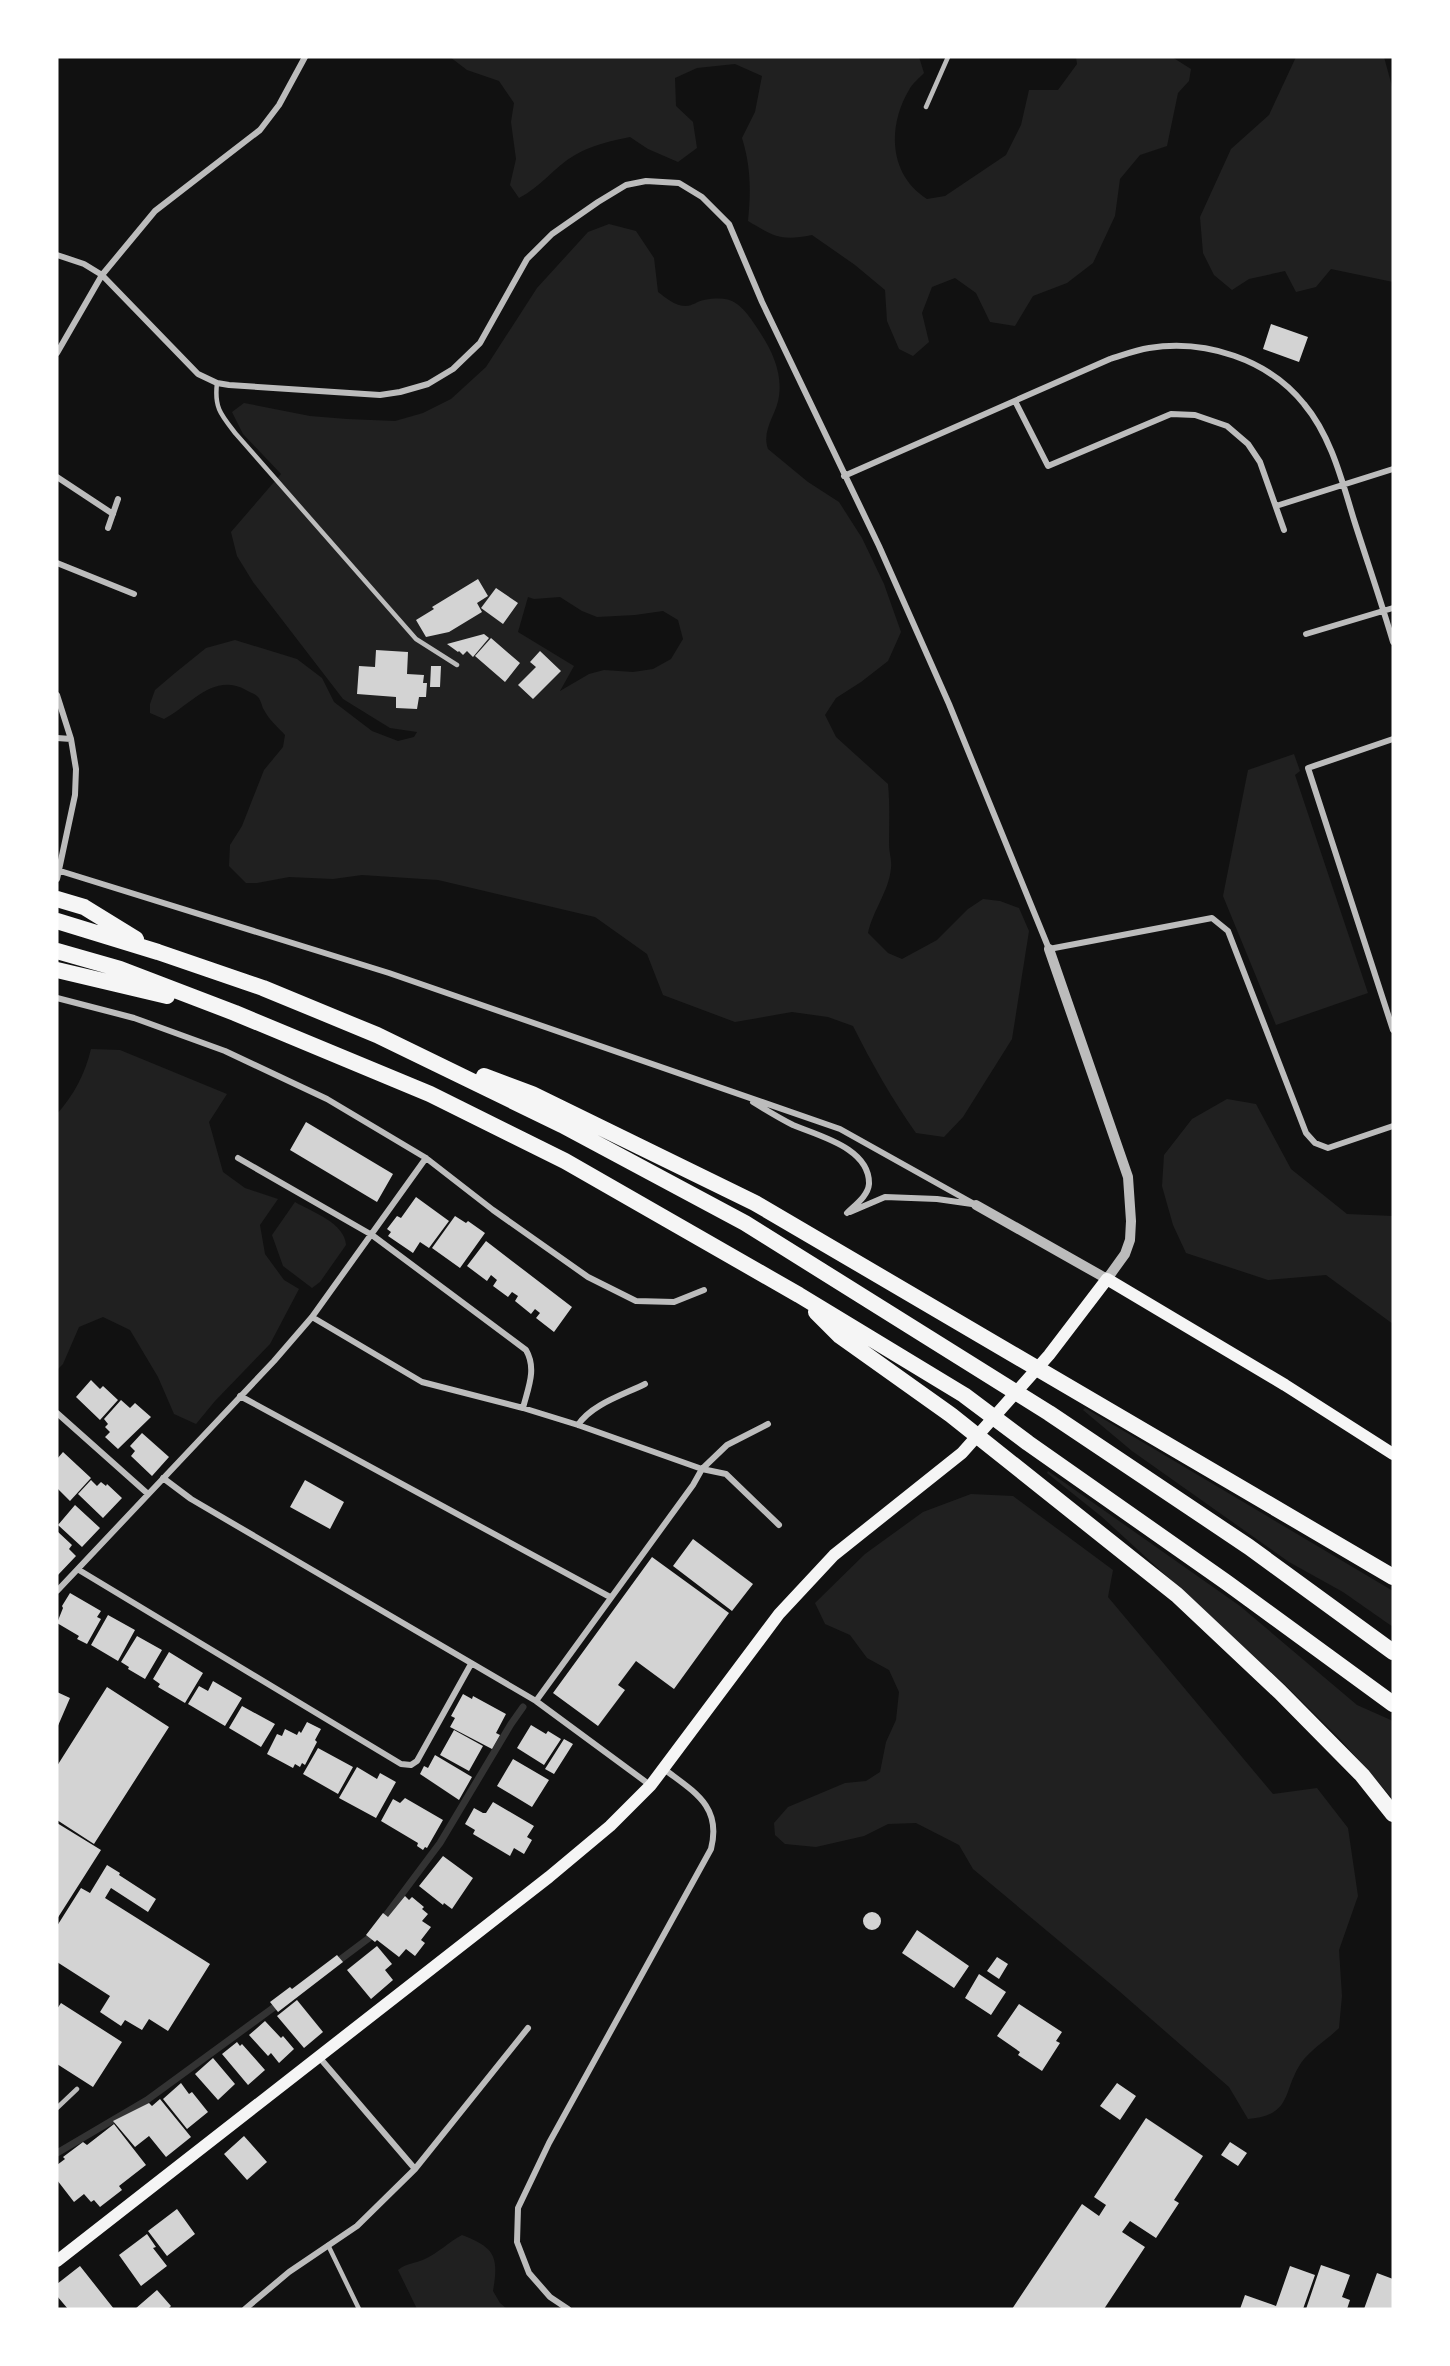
<svg xmlns="http://www.w3.org/2000/svg" width="1450" height="2366" font-family="Arial,sans-serif">
  <style>
    .green { fill: #202020; fill-rule: evenodd }
    .lines { fill: none; stroke-linecap: round; stroke-linejoin: round }
    .stream { stroke: #333; stroke-width: 7 }
    .building { fill: #d3d3d3 }
    .service { stroke: #bcbcbc; stroke-width: 4.5 }
    .minor { stroke: #bcbcbc; stroke-width: 6 }
    .tertiary { stroke: #bcbcbc; stroke-width: 10 }
    .secondary { stroke: #f5f5f5; stroke-width: 12 }
    .motorway { stroke: #f5f5f5; stroke-width: 16 }
  </style>
  <rect width="100%" height="100%" fill="#111"/>
  <path class="green" d="M450,57h469l5,16c-5,5 -12,11 -15,17 -22,37 -20,85 18,109l18,-3 61,-41 15,-30 8,-35h29l19,-26 -1,-7h96l19,12 -2,12 -11,12 -11,53 -27,9 -20,24 -5,37 -22,47 -26,20 -34,13 -18,30 -25,-4 -14,-29 -21,-15 -23,9 -10,26 7,29 -16,14 -14,-7 -12,-28 -2,-31 -30,-25 -43,-30c-31,6 -37,2 -64,-14 3,-29 3,-54 -6,-83l13,-26 7,-36 -27,-12 -38,4 -22,10 1,28 17,16 4,26 -19,14 -30,-13 -18,-12c-19,4 -38,8 -55,18 -21,12 -34,32 -56,43l-9,-13 6,-26 -5,-37 3,-19 -15,-22 -32,-11z
    M1296,57h88l9,33v192l-62,-13 -15,18 -20,5 -11,-21 -36,8 -17,11 -18,-15 -11,-22 -3,-36 31,-68 38,-34z
    M609,224l27,7 18,27 4,34c8,6 17,14 28,14 6,0 12,-5 18,-6 24,-4 33,0 47,19 16,23 32,48 28,77 -2,18 -18,34 -11,53l40,33 31,20 23,36 22,46 17,48 -13,29 -27,21 -25,16 -11,17 11,22 52,47c2,21 1,40 1,61 0,7 3,15 2,23 -2,23 -18,42 -23,65l20,20 14,6 35,-19 31,-31 15,-10 17,2 19,7 10,23 -17,108 -49,78 -19,20 -28,-4c-24,-34 -44,-69 -63,-107l-25,-9 -36,-5 -57,10 -72,-27 -16,-41 -52,-37 -157,-37 -76,-5 -29,4 -44,-2 -32,6h-11l-17,-17 1,-21 12,-19 22,-56 19,-23 2,-12c-7,-8 -16,-15 -21,-25 -2,-3 -3,-10 -6,-13 -2,-3 -9,-5 -12,-7 -33,-18 -56,16 -82,29l-14,-6v-9l5,-14 20,-17 31,-25 29,-8 62,19 25,19 12,24 38,29 26,10 16,-4 3,-5 -27,-4 -47,-29 -90,-117 -16,-26 -6,-24 50,-58 -38,-40 -11,-22 12,-9 66,13 37,3 48,2 28,-8 28,-14 35,-32 51,-79 51,-56zM528,597l6,2 26,-2 22,14 15,6 38,-2 28,-4 15,9 5,19 -12,20 -18,10 -20,3 -29,-2 -15,4 -29,17 14,-25 -56,-34z
    M1294,754l6,17 -5,4 73,218 -92,32 -53,-129 25,-126z
    M91,1049l29,1 107,44 -18,28 14,50 22,16 33,11 -18,26 5,29 19,26 15,9 -29,55 -55,57 -19,23 -22,-10 -16,-37 -28,-47 -27,-13 -24,10 -16,37 -6,6v-256c17,-19 28,-40 34,-65z
    M1227,1099l29,5 35,65 56,45 46,2v108l-67,-49 -58,5 -82,-27 -13,-28 -11,-39 2,-31 28,-36z
    M295,1202c17,10 50,21 51,43l-26,37 -8,6 -29,-22 -11,-31z
    M1085,1408l308,183v36l-50,-35 -54,-30 -157,-111 -49,-41z
    M1048,1471l192,135 117,99 36,16v78l-53,-60 -58,-57 -180,-165 -55,-44z
    M971,1494l42,2 100,74 -5,27 165,197 44,-6 31,40 10,68 -19,54 3,46 -3,32c-11,11 -29,22 -38,35 -19,29 -8,52 -53,56l-19,-32 -110,-96 -146,-122 -14,-24 -43,-22 -28,1 -24,12 -48,11 -31,-3 -10,-9 -1,-12 14,-16 57,-24 21,-2 14,-9 6,-30 10,-22 3,-28 -10,-22 -22,-12 -17,-23 -25,-11 -10,-21 50,-49 58,-42z
    M462,2235c33,13 37,21 31,56l7,12 7,6h-90l-19,-39c8,-7 17,-6 27,-11 13,-6 24,-17 37,-24z"/>
  <g class="lines">
    <path class="stream" d="M387,1914l53,-71 71,-119 12,-17
      M341,1959l28,-21
      M57,2153l90,-53 126,-92"/>
  </g>
  <path class="building" d="M1271,324l37,13 -9,25 -36,-13z
    M478,579l10,17 -11,7 5,9 -33,20 -23,5 -10,-17 18,-11 -2,-2z
    M496,588l22,15 -15,21 -22,-16z
    M484,634l5,4 -16,19 -6,-6 -4,4 -4,-4 -1,1 -11,-8z
    M491,638l29,25 -15,19 -30,-26z
    M376,650l32,2 -1,22 17,1 -1,8h4l-1,14h-7l-2,12 -21,-1v-11l-39,-3 2,-28 16,1z
    M540,651l21,20 -28,28 -15,-14 18,-18 -6,-5z
    M431,666h10l-1,21h-10z
    M306,1122l87,52 -16,28 -87,-52z
    M416,1197l33,24 -20,27 -9,-6 -7,11 -25,-17 3,-4 -4,-3 10,-13 4,2z
    M455,1216l11,7 2,-2 17,12 -25,35 -28,-20z
    M486,1241l86,66 -18,25 -18,-14 4,-5 -5,-4 -4,5 -16,-13 3,-5 -6,-4 -4,5 -15,-11 4,-6 -6,-5 -4,6 -20,-15z
    M91,1380l9,9 3,-3 15,14 -18,20 -24,-23z
    M121,1400l9,8 5,-5 16,14 -33,32 -13,-12 5,-5 -5,-5 3,-3 -4,-5z
    M142,1433l27,24 -17,19 -21,-20 4,-5 -5,-5z
    M63,1452l28,26 -21,23 -13,-13v-29z
    M91,1480l6,6 4,-4 5,4 1,-2 15,14 -19,20 -25,-24z
    M305,1480l39,22 -14,27 -40,-22z
    M75,1505l25,23 -18,19 -24,-22z
    M57,1531l15,14 -3,4 7,7 -19,20z
    M693,1539l60,45 -21,27 -59,-45z
    M652,1557l77,56 -55,76 -38,-28 -18,24 7,5 -27,36 -45,-33z
    M70,1593l31,18 -4,6 4,2 -14,25 -10,-5 2,-3 -22,-13 6,-15 -1,-2z
    M108,1615l27,15 -17,31 -27,-16z
    M137,1636l25,14 -17,29 -17,-10 1,-2 -8,-5z
    M169,1652l34,21 -18,30 -27,-16 2,-3 -7,-5z
    M213,1681l29,17 -17,28 -37,-22 11,-18 9,5z
    M107,1687l62,40 -75,117 -37,-24v-54z
    M57,1692l13,6 -13,30z
    M463,1694l9,5 1,-3 33,18 -10,19 4,2 -8,14 -42,-22 5,-9 -4,-2z
    M242,1706l33,18 -14,23 -32,-19z
    M307,1722l14,7 -6,11 2,2 -12,23 -3,-2 -2,4 -5,-3 -2,4 -26,-14 10,-20 5,2 3,-7 12,6 2,-4 2,2z
    M531,1725l15,9 2,-3 13,8 -17,26 -27,-17z
    M454,1730l29,16 -14,25 -29,-16z
    M564,1739l9,5 -19,30 -9,-5z
    M318,1748l35,19 -15,27 -35,-20z
    M435,1755l37,22 -13,23 -39,-26 4,-8 4,2z
    M513,1759l36,21 -17,27 -35,-21z
    M357,1767l20,12 3,-6 16,9 -20,36 -37,-20z
    M405,1798l38,22 -16,28 -2,-1 -2,3 -6,-4 1,-3 -37,-22 12,-22 7,4z
    M493,1802l41,24 -7,11 5,3 -8,14 -10,-6 -4,8 -37,-22 2,-4 -10,-6 9,-16 9,5h3z
    M57,1823l44,27 -44,69z
    M443,1856l30,22 -21,31 -8,-6 -1,2 -24,-19z
    M107,1865l13,8 -1,2 37,24 -8,13 -37,-24 -6,10 105,66 -42,67 -19,-12 -7,11 -17,-10 -4,6 -21,-14 10,-16 -53,-34v-36l24,-38 9,5z
    M405,1896l4,4 3,-3 12,10 -2,2 6,5 -6,7 9,6 -10,13 4,3 -10,13 -9,-7 -7,8 -22,-17 -2,2 -9,-7 17,-22 5,4z
    M863 1921a9 9 0 1 1 18 0a9 9 0 1 1-18 0Z
    M917,1930l52,36 -15,22 -52,-35z
    M377,1946l15,18 -7,6 8,10 -22,19 -24,-29z
    M337,1955l6,7 -65,50 -8,-10 20,-15 2,2z
    M997,1957l11,7 -9,15 -12,-8z
    M979,1974l27,18 -15,23 -26,-17z
    M297,2000l26,32 -19,16 -27,-32z
    M61,2003l61,39 -29,45 -36,-23v-55z
    M1019,2004l43,28 -6,9 4,2 -18,28 -24,-16 2,-3 -23,-16z
    M265,2021l16,17 2,-2 11,13 -15,14 -8,-10 -3,3 -19,-21z
    M237,2042l3,4 2,-2 23,26 -17,15 -26,-31z
    M213,2058l22,26 -17,16 -23,-26z
    M181,2083l8,11 3,-2 16,20 -21,17 -24,-30z
    M1117,2083l19,13 -16,24 -20,-14z
    M160,2099l31,38 -25,20 -17,-21 -14,11 -22,-26 36,-18 3,3z
    M1146,2118l57,38 -29,44 5,3 -23,35 -26,-17 -8,11 23,15 -41,62h-92l70,-105 17,12 7,-11 -12,-8z
    M114,2124l32,41 -27,21 3,4 -22,17 -6,-7 -3,2 -7,-8 -10,8 -17,-22v-15l8,-6 -2,-2 20,-15 4,3z
    M244,2136l23,26 -20,18 -23,-26z
    M1230,2142l17,11 -9,13 -17,-11z
    M177,2209l18,25 -28,22 -19,-25z
    M147,2234l9,13 -3,1 14,18 -26,20 -22,-31z
    M1321,2265l29,10 -8,22 8,3 -3,9h-41z
    M80,2266l34,43h-46l-11,-13v-12z
    M1290,2266l25,9 -12,34h-63l5,-14 31,11z
    M1377,2273l16,6v30h-29z
    M157,2290l14,16 -3,3h-33z"/>
  <g class="lines">
    <path class="service" d="M926,107l22,-50
      M217,383c-3,25 4,32 19,51l180,205 41,26
      M57,2108l20,-19
      M328,2245l31,64"/>
    <path class="minor" d="M57,255l27,9 18,11 96,99 19,9 12,2 151,10 20,-3 28,-8 25,-15 27,-26 47,-84 25,-25 46,-32 28,-17 20,-4 33,2 23,14 27,27 33,78 117,244 70,158 100,245 163,-31 16,13 78,202 9,10 13,5 65,-22
      M57,353l45,-78 53,-64 105,-81 19,-25 26,-48
      M1015,401l33,65 123,-52 24,1 32,11 21,18 12,18 24,68
      M844,476l266,-117c13,-4 26,-9 39,-11 56,-9 119,11 155,56 27,32 38,77 50,116 13,41 27,81 39,122
      M57,477l56,37
      M1276,506l117,-37
      M108,528l10,-29
      M57,563l77,31
      M1306,634l87,-26
      M57,695l14,44 5,30 -1,26 -18,84
      M57,738l14,1
      M1393,739l-85,29 85,262
      M57,870l332,103 451,156 136,76
      M57,998l77,20 91,33 102,48 99,59 67,52 95,67 48,24 38,1 30,-12
      M753,1102c13,8 26,16 40,23 26,11 77,23 76,59 -1,12 -14,21 -22,29
      M238,1158l134,77 154,115c11,19 2,38 -3,58l-101,-26 -110,-65
      M850,1212l35,-15 52,2 35,5
      M240,1396l370,201
      M523,1408l55,17 124,44 -9,16 -157,216
      M57,1413l91,81
      M578,1425c14,-21 45,-30 67,-41
      M702,1469l24,5 53,51
      M702,1469l25,-24 41,-21
      M163,1478l28,21 345,202 114,84
      M79,1570l322,194 10,1 6,-4 54,-97
      M57,1591l217,-230 38,-44 114,-159
      M319,2057l96,112
      M245,2309l44,-37 68,-46 58,-57 113,-141
      M568,2309l-18,-12 -21,-24 -12,-31 1,-34 31,-65 162,-294c11,-43 -17,-57 -47,-80"/>
    <path class="tertiary" d="M976,1205l131,74 18,-25 5,-14 1,-19 -3,-44 -79,-228"/>
    <path class="secondary" d="M57,2261l492,-384 61,-51 41,-41 128,-171 55,-59 128,-102 87,-98 58,-76 178,106 108,69"/>
    <path class="motorway" d="M57,899l27,8 52,32
      M57,921l101,31 105,36 114,47 185,90 183,98 304,190 200,134 144,105
      M57,951l63,18 115,44 195,81 135,67 234,134 165,100 64,48 198,139 167,122
      M57,970l110,26
      M484,1076l48,18 223,109 638,374
      M816,1312l24,24 111,79 226,180 103,97 82,83 31,39"/>
  </g>
  <rect width="1450" height="2366" fill="none" stroke="#ffffff" stroke-width="117"/>
</svg>
